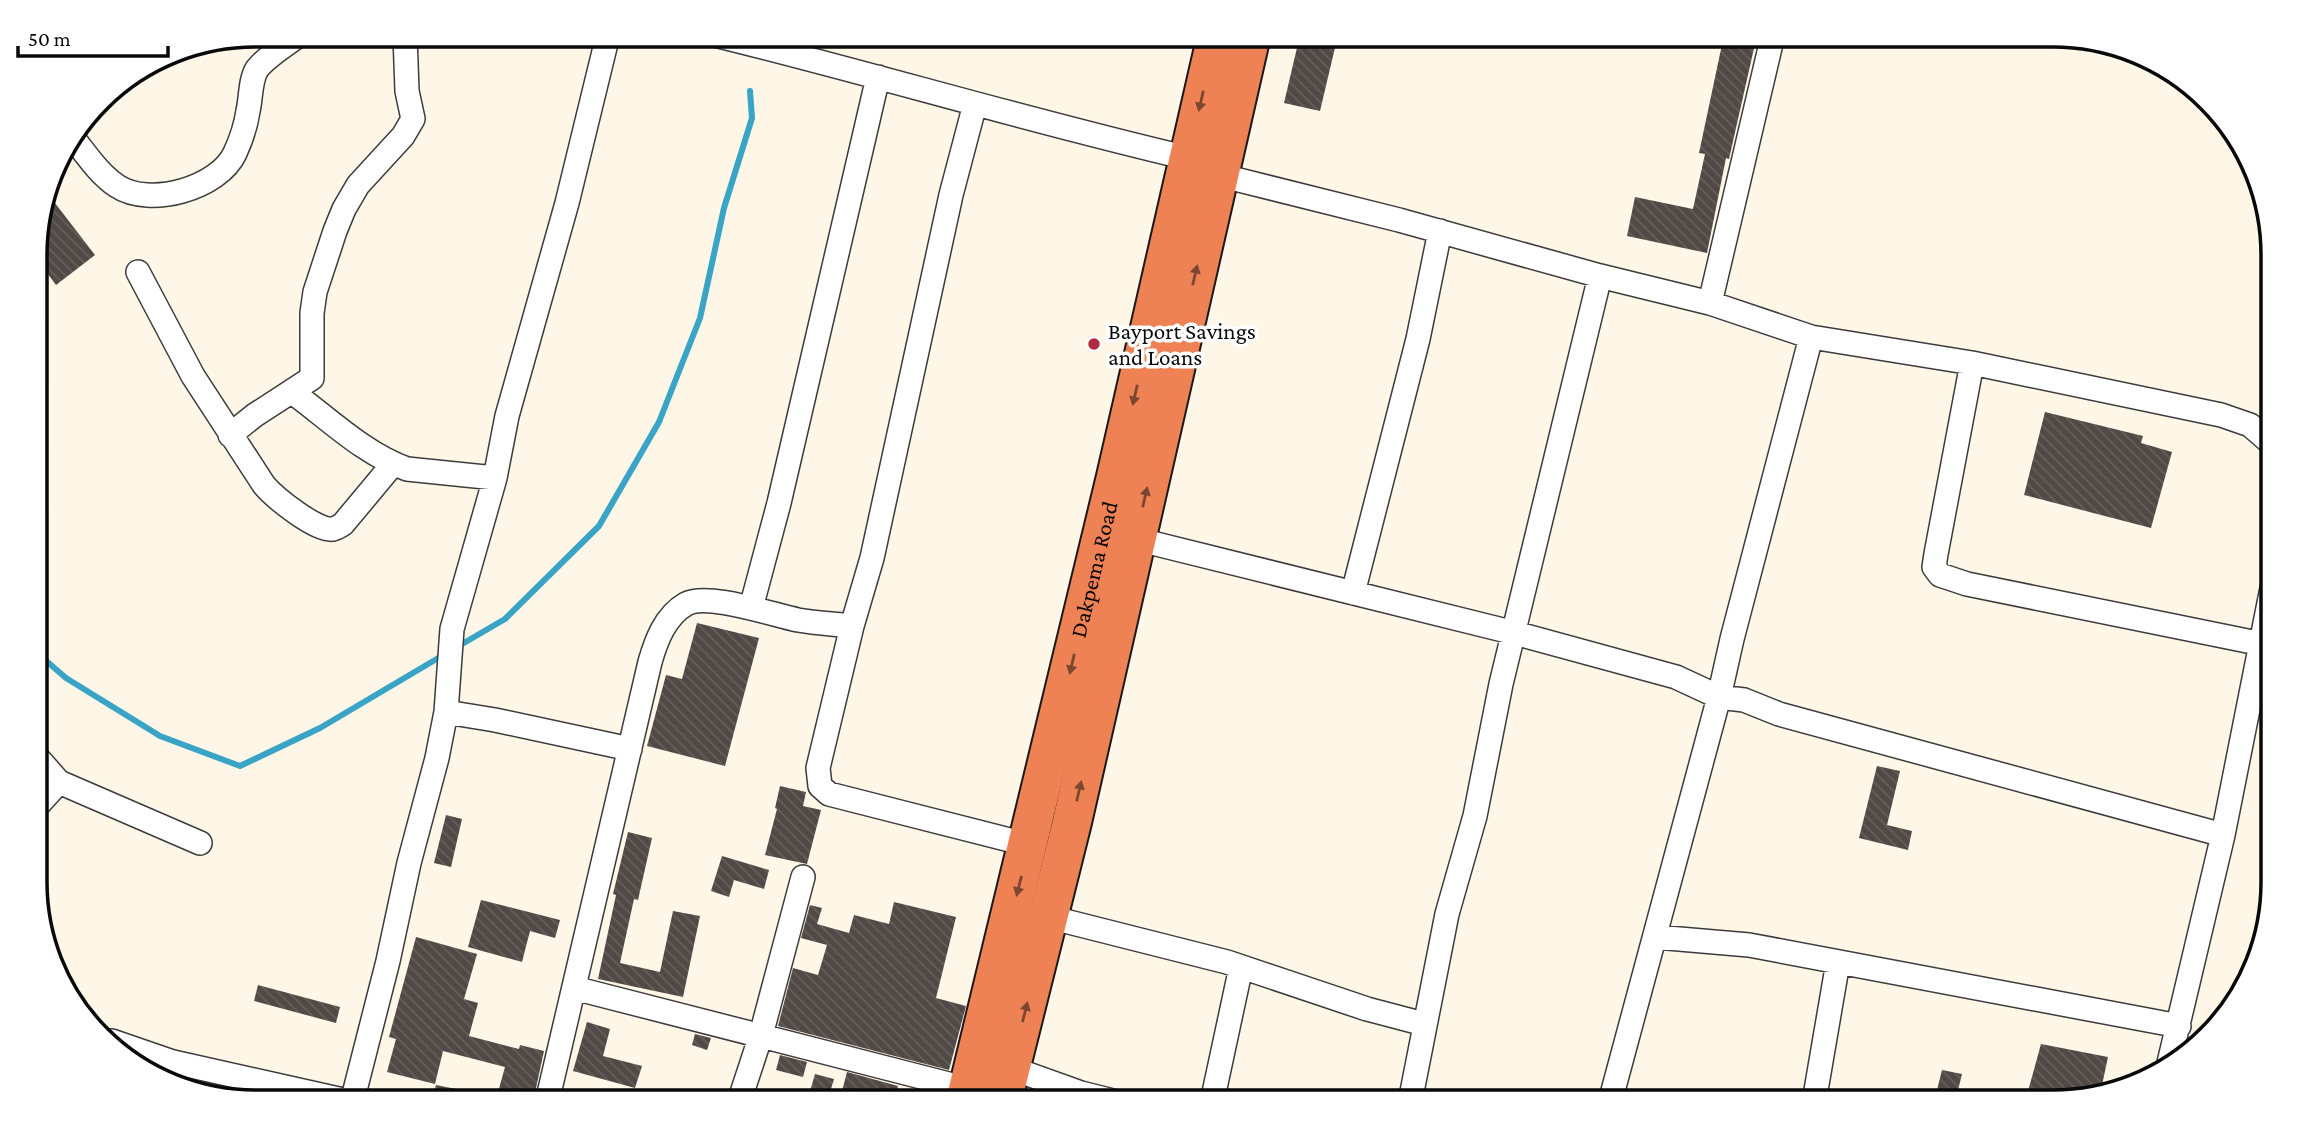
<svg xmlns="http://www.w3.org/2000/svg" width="2308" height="1137" font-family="'Crimson Pro',serif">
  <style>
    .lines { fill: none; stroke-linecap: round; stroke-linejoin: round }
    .stream { stroke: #39a4c6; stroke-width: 6 }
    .building { fill: url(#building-back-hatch) }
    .street-casing { stroke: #3c3c3c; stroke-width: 26 }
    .highway-casing { stroke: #1a1a1a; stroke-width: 42 }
    .street { stroke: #fff; stroke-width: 23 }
    .highway { stroke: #ee8255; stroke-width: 38 }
    .oneway { fill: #7c462f }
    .poi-dot { fill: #b22946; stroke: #fff; stroke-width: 2.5 }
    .labels { text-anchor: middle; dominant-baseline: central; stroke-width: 7; stroke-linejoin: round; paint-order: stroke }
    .poi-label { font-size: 23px; fill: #090909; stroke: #fff; text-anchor: start }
    .street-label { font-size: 23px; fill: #090909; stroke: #fff }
    .rim { fill: none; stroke: #090909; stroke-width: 3.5 }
  </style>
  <defs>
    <pattern id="building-back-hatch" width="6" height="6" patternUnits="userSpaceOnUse" patternTransform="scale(1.75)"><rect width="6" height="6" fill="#514946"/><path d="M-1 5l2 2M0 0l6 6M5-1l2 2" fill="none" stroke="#655f5c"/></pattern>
  </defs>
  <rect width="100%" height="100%" fill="#fef6e7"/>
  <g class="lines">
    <path class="stream" d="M457,647l48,-28 94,-93 60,-104 41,-104 24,-110 28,-90 -2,-27
      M36,652l30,26 94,58 80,30 80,-38 125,-74"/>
  </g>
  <path class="building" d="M1300,35h38l-18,76 -36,-8z
    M1724,35h33l-28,124 -3,-1 -19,95 -80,-17 8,-39 58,12 12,-55 -6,-1z
    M48,194l47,61 -39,30 -20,-27v-17z
    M2045,412l98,24 -2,7 31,9 -21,76 -127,-33z
    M697,623l62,15 -34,128 -78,-20 19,-71 16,4z
    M1877,766l23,5 -13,54 25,6 -4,19 -49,-12z
    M780,786l26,6 -3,14 18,4 -14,54 -42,-9 12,-46 -2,-1z
    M446,815l16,4 -11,48 -17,-4z
    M628,832l24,6 -14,62 -4,-1 -14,64 40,9 13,-61 27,5 -17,81 -85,-18 18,-84 -3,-1z
    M722,856l47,14 -5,19 -30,-9 -5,17 -18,-6z
    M481,900l79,20 -5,18 -25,-7 -8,31 -54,-15z
    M894,902l62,15 -20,81 30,8 -17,64 -171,-44 15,-58 25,7 9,-30 -26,-7 9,-33 12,3 -5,16 32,9 5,-18 35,9z
    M416,937l61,17 -13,45 14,4 -9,33 50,13 1,-4 24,6 -11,51h-16l-20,-6 8,-29 -62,-16 -8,33 -48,-12 9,-33 -7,-2z
    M258,985l82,22 -4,16 -82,-22z
    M587,1022l23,7 -7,27 39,10 -7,22 -62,-17z
    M695,1034l16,4 -4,12 -15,-5z
    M2041,1044l67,13 -7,33 -35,12h-41z
    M780,1055l27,7 -4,15 -27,-7z
    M1942,1070l20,4 -7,28h-21z
    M847,1072l51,14 -3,16h-23l-31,-7z
    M815,1074l19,5 -7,23h-20z
    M436,1085l45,9v8h-49z"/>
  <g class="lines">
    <defs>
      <path id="street" d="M715,35c159,39 314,86 473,123
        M975,104l-24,91 -79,363 -20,68 -34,142 2,18 9,8 200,51
        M73,138c13,16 26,36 44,48 33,22 102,2 118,-33 6,-13 11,-28 13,-42 3,-12 2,-31 9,-42 10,-13 29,-24 42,-34
        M1219,175l180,45 201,56 110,27 101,34 161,26 249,52 29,10 22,19
        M138,272l55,104 71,109c10,12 53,47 69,44 4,-1 7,-3 10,-5l50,-60
        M1710,303l63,-268
        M1972,363l-36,191 -2,13 6,8 27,9 305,62
        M292,392c36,26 72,62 115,77l88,9
        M230,435l25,-20 57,-37v-65l3,-21 20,-61 9,-22 14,-24 45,-49 10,-17 -6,-28 -2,-56
        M1136,539l379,94 161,44 43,20 25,3 35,14 444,121
        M1353,593l65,-254 22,-108
        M751,608l28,-105 99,-426
        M446,712l6,-83 43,-151 12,-62 60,-213 41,-168
        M37,757l22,25 141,61
        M37,806l22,-24
        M1049,917l178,45 140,47 57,15
        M1656,937l93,8 430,81
        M574,988l394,101
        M112,1041l61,21 179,40
        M2168,1067l55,-232 49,-247
        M1011,1068l70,25 36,9
        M352,1102l36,-141 21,-98 28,-105 9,-46 49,8 135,29
        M547,1102l103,-440c6,-21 15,-46 36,-58 21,-12 87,11 112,16 17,3 36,4 54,6
        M739,1102l22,-67 42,-158
        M1212,1102l29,-135
        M1410,1102l37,-188 28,-98 26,-132 99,-408
        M1610,1102l109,-405 13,-58 79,-302
        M1814,1102l24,-140"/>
      <g id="highway">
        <path id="s1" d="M965,1102l151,-625 101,-442"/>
        <path d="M1002,1102l70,-280 179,-787"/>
      </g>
    </defs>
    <use href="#street" class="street-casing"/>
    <use href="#highway" class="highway-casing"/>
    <use href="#street" class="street"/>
    <use href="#highway" class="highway"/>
  </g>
  <defs><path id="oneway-solid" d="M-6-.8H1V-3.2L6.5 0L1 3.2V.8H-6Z" transform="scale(1.75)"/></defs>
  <g class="oneway">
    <use href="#oneway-solid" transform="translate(1201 101) rotate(103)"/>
    <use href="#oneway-solid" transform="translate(1195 275) rotate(-77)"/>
    <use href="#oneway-solid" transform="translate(1135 395) rotate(103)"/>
    <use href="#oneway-solid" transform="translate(1145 497) rotate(-77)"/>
    <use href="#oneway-solid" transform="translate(1072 664) rotate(103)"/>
    <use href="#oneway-solid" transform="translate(1079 791) rotate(-77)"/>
    <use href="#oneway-solid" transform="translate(1019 886) rotate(104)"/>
    <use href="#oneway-solid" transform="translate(1025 1012) rotate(-76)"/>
  </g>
  <circle class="poi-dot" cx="1094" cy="344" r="7"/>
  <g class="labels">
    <g class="poi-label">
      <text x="1108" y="331">Bayport Savings<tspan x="1108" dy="26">and Loans</tspan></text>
    </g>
    <g class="street-label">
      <text stroke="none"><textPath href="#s1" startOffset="548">Dakpema Road</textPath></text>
    </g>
  </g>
  <path d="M0 0H2308V1137H0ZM255 47H2053A208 208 0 0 1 2261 255V882A208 208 0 0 1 2053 1090H255A208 208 0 0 1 47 882V255A208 208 0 0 1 255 47Z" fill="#fff" fill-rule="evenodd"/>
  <path class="rim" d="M255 47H2053A208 208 0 0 1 2261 255V882A208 208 0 0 1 2053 1090H255A208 208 0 0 1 47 882V255A208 208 0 0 1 255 47Z"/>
  <path d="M18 46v10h150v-10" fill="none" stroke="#090909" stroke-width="3.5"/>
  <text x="28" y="46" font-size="21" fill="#090909" stroke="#ffffff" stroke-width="5" paint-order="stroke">50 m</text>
</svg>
